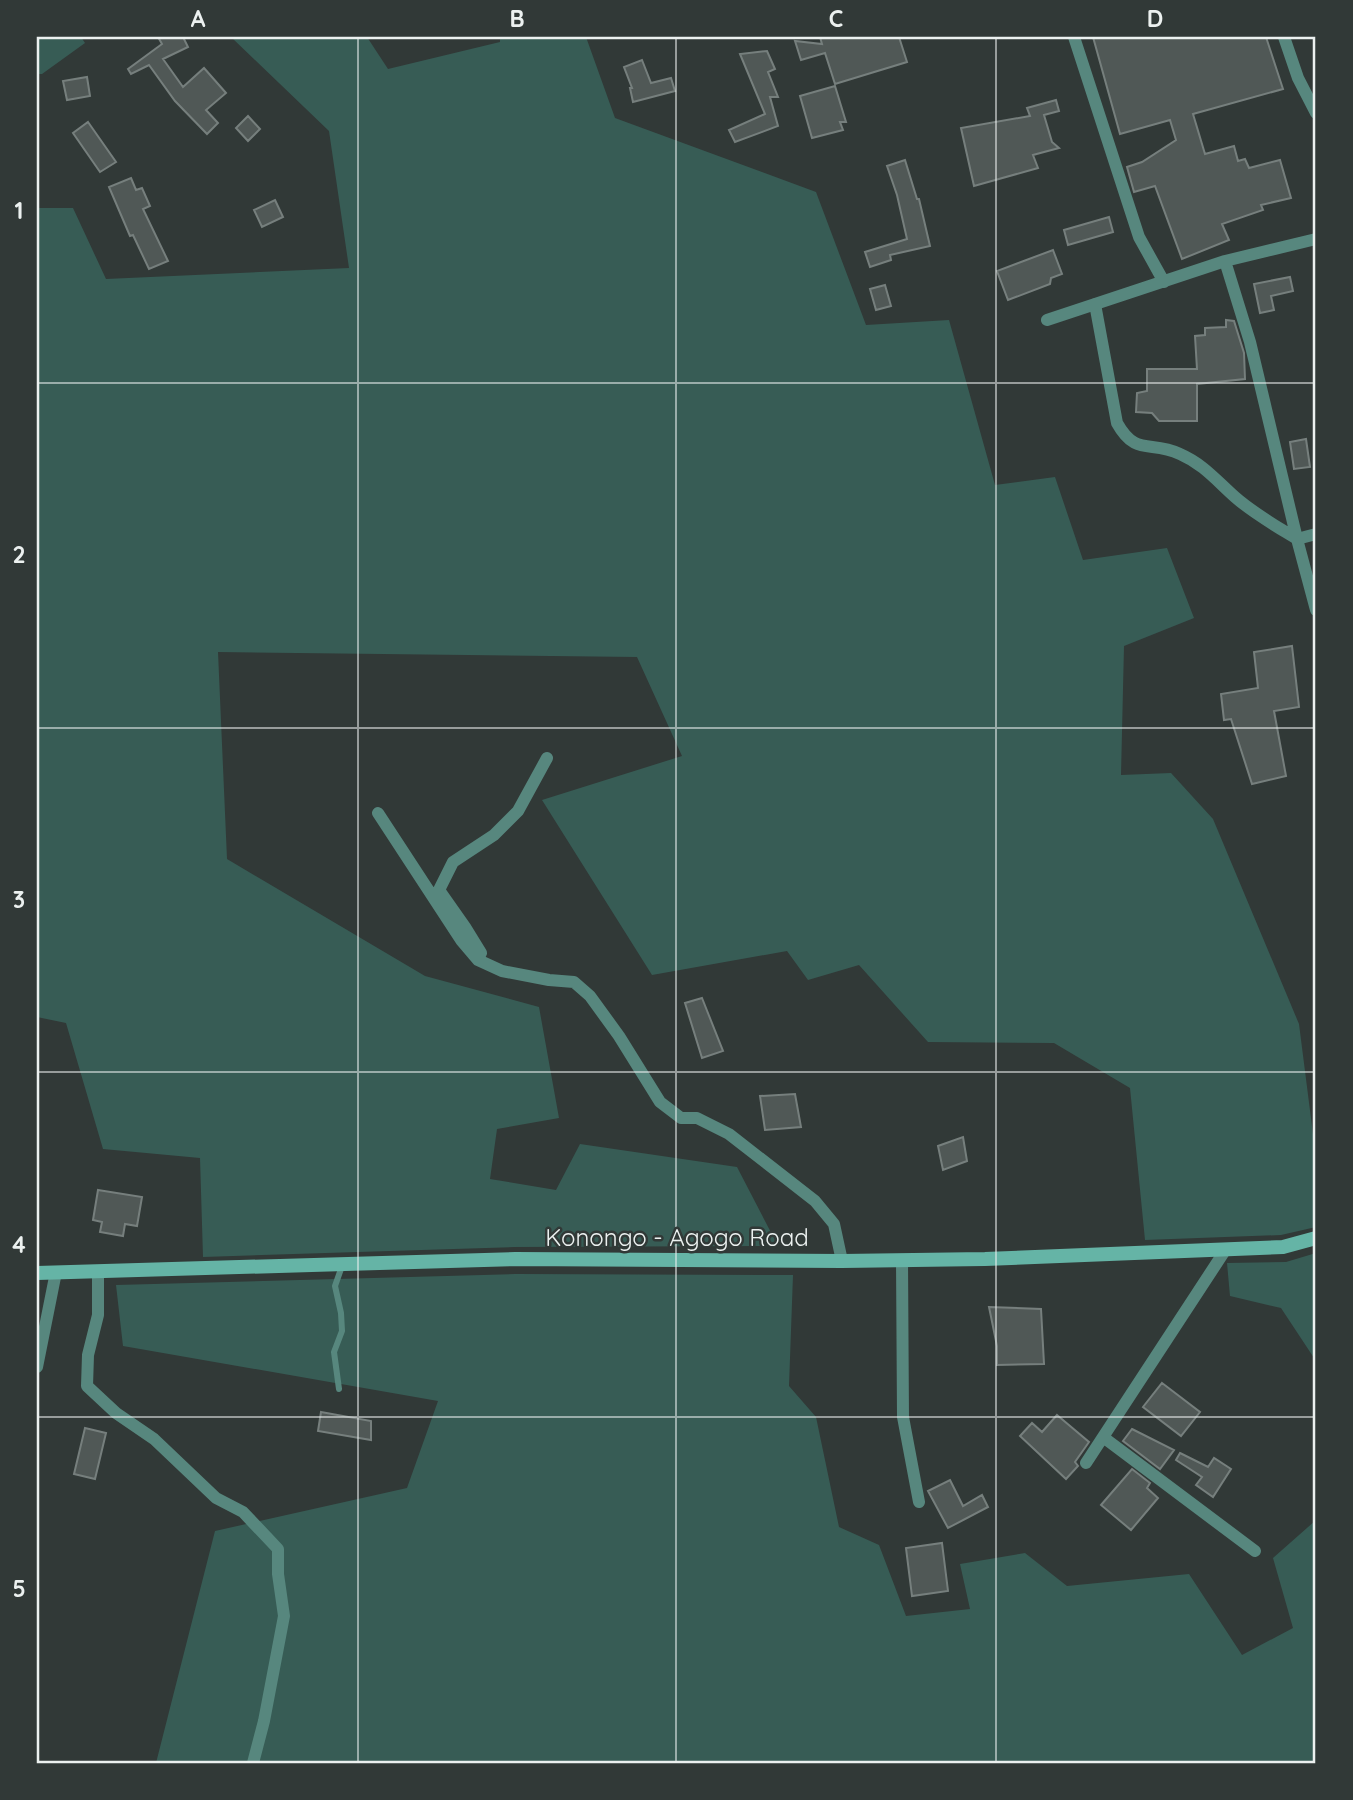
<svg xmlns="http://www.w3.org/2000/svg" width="1353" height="1800" font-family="Quicksand,sans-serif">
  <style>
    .green { fill: #375c55 }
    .building { fill: #505856; stroke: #767f7d; stroke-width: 2 }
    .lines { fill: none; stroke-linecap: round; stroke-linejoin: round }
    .service { stroke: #57877e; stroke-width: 6 }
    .minor { stroke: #57877e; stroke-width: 12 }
    .secondary { stroke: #65b4a6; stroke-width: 14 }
    .grid { fill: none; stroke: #ecf1f0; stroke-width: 2; stroke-opacity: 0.55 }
    .labels { text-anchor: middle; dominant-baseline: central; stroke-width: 5; stroke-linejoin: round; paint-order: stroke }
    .street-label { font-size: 24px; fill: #ecf1f0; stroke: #313937 }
    .neatline { fill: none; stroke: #ecf1f0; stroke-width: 2.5 }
    .grid-label { font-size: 23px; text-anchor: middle; font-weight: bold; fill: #ecf1f0 }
  </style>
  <rect width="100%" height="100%" fill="#313937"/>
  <path class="green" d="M37,37h44l4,6 -43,31h-5z
    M231,37h136l21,32 112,-27v-5h86l29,81 201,74 50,133 83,-5 46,165 60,-8 28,83 84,-12 27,70 -70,28 -3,129 50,-2 42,46 86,205 14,110h3v93l-35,8 -136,5 -15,-152 -76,-45 -126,-1 -69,-77 -51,15 -21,-29 -135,24 -110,-175 140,-44 -45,-99 -419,-5 9,207 198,117 114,31 20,111 -62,11 -7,50 66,11 24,-46 157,23 41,79 -263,1 -312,10 -3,-99 -97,-9 -37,-126 -29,-6v-809h36l33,71 243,-11 -20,-137z
    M1316,1253v108l-35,-53 -51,-12 -3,-33 59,-1z
    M515,1274l278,1 -4,111 27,31 23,110 40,18 27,71 64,-7 -10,-45 65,-11 42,33 122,-12 53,81 51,-27 -20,-70 43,-38v243h-1160l59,-232 192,-43 31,-87 -315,-55 -7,-61z"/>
  <path class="building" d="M158,37h25l5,10 -25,12 20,28 21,-19 22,25 -20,17 12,13 -11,11 -32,-33 -26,-36 -18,9 -3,-5 34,-25z
    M820,37h79l8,25 -72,22 -10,-31 -24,7 -6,-19 27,3z
    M1093,37h173l17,52 -90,25 12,40 29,-8 4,15 7,-2 4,9 31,-8 11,38 -30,7 2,5 -41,14 7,16 -47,19 -27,-73 -21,6 -7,-25 15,-5 34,-22 -6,-20 -50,14z
    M767,51l8,18 -7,3 10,25h-8l8,29 -43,16 -6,-12 36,-16 -25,-60z
    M642,60l9,23 20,-5 4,13 -42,11 -3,-14h2l-8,-21z
    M87,77l3,19 -23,4 -4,-19z
    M835,86l11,36h-6l3,8 -31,8 -12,-42z
    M1056,100l3,11 -15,4 8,27 7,6 -26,7 5,13 -64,18 -13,-58 69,-12 -3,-8z
    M248,116l12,13 -12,12 -12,-13z
    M88,122l28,40 -16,10 -27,-39z
    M905,160l12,39h2l11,47 -40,9 1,5 -21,7 -5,-15 42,-13 -10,-44 -10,-29z
    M131,178l5,12 6,-2 8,18 -7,3 25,52 -19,8 -16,-34 -3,1 -21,-49z
    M275,200l8,17 -21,10 -8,-17z
    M1109,217l4,15 -45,13 -4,-15z
    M1053,250l9,24 -11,4 -1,6 -42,16 -11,-29z
    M1290,277l3,14 -22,5 3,14 -14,3 -6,-29z
    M885,285l6,21 -15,4 -6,-21z
    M1226,320l8,1 10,32 1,26 -48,5v37h-38l-7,-8 -16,-1 1,-19 10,-2v-22h50l-2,-33 10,-1v-7l21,-1z
    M1306,439l4,28 -16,2 -4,-27z
    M1292,646l7,61 -25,4 12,65 -34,8 -21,-65 -7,1 -3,-26 37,-6 -4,-36z
    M702,998l21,53 -21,7 -17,-55z
    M795,1094l6,33 -36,3 -5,-34z
    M963,1137l4,24 -24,9 -5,-24z
    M98,1190l44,7 -5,29 -12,-2 -2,12 -23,-4 2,-10 -9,-2z
    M989,1307l52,2 3,55 -47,1v-19z
    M1162,1383l38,29 -19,24 -38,-29z
    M321,1412l50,9v19l-53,-9z
    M1057,1415l32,27 -14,20 3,4 -12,13 -46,-43 12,-13 10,9z
    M85,1428l21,5 -11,46 -21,-5z
    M1132,1429l42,21 -14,19 -37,-28z
    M1180,1453l28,14 6,-9 17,11 -18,28 -17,-12 6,-8 -26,-17z
    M1132,1469l18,14 -3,5 11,10 -27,32 -30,-25z
    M950,1480l13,26 19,-11 6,12 -40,21 -20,-37z
    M942,1543l6,48 -36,5 -6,-48z"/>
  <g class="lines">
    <path class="service" d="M339,1389l-5,-37 8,-21 -1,-18 -6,-27 7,-20"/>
    <path class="minor" d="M1074,37l65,200 25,45
      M1284,37l14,41 18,35
      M1225,261l25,81 47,197 19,71
      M1095,304l22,119c19,34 33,17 63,31 23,10 36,26 55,43 18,16 41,29 62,42l19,-5
      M1047,320l178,-59 91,-22
      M378,813l83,127 17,20 24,11 47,9 25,2 16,14 29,40 41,66 21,16h16l32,16 86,67 19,23 8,37
      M481,953l-16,-26 -26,-37 14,-28 41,-27 24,-24 29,-53
      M902,1260l1,157 16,85
      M98,1272v43l-10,40 -1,31 29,27 38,26 62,59 27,14 35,37v25l6,42 -20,105 -11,42
      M37,1367l19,-95
      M1103,1437l152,114
      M1086,1463l140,-214"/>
    <path class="secondary" d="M37,1273l478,-14 327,2 143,-2 298,-12 33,-9"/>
  </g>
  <path class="grid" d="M358,37v1726M676,37v1726M996,37v1726M37,383h1279M37,728h1279M37,1072h1279M37,1417h1279"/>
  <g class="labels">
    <g class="street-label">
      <text x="677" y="1237">Konongo - Agogo Road</text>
    </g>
  </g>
  <rect width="1353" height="1800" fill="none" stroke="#313937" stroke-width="77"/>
  <rect x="38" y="38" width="1276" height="1724" class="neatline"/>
  <g class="grid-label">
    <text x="198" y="27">A</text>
    <text x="517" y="27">B</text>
    <text x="836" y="27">C</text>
    <text x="1155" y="27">D</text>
    <text x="19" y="219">1</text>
    <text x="19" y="563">2</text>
    <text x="19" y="908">3</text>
    <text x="19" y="1253">4</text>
    <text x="19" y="1597">5</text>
  </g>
</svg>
